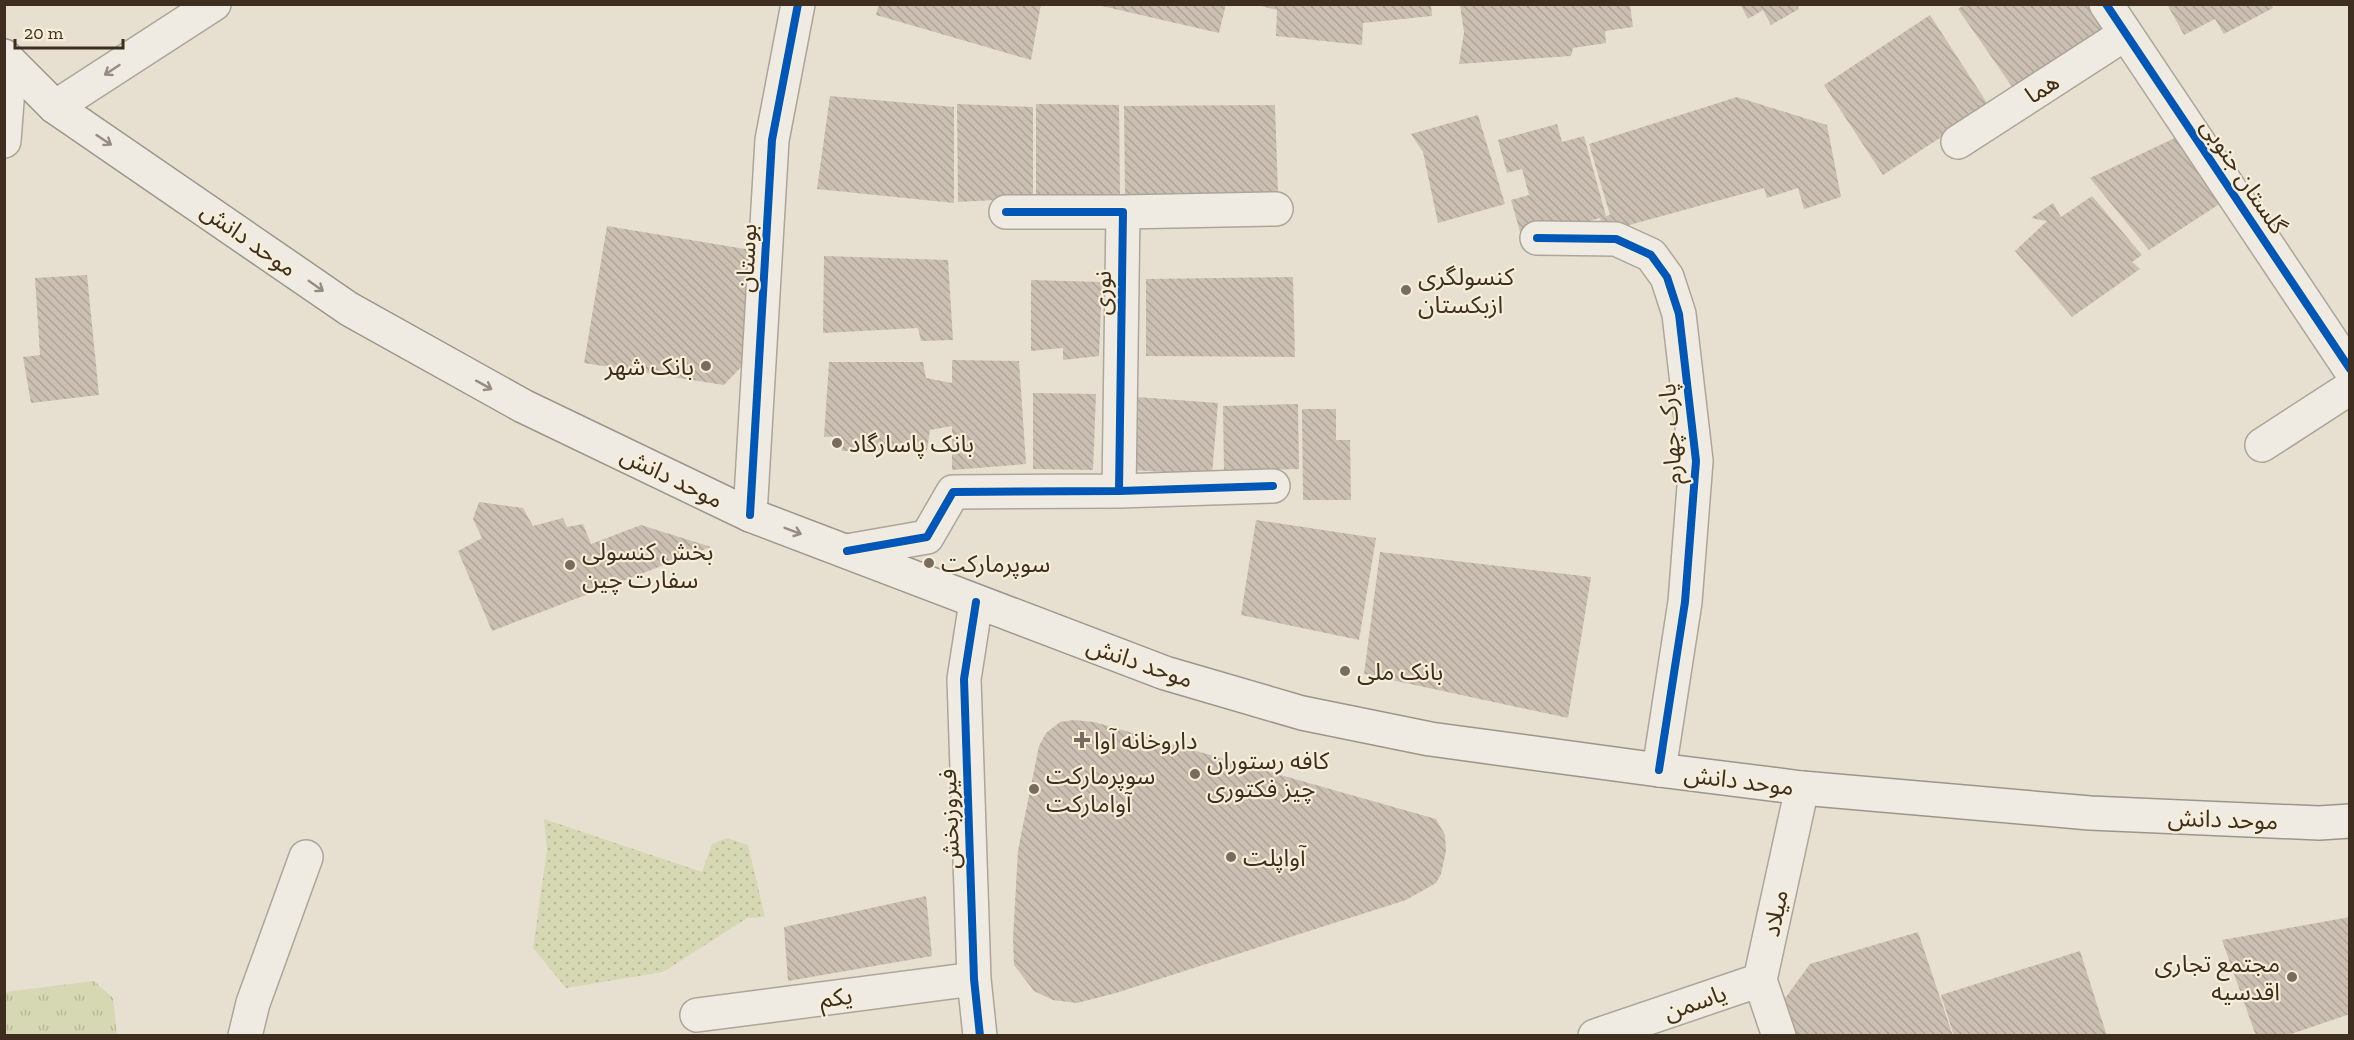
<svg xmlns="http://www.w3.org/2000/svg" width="2354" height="1040" font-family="'Zilla Slab','Noto Sans Arabic',serif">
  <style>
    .grass { fill: url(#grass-tufts) }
    .park { fill: url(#park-dots) }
    .building { fill: url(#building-back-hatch) }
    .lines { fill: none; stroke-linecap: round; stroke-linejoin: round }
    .minor-casing { stroke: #ada599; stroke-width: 36 }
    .secondary-casing { stroke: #9c958a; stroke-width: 36 }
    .minor { stroke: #efebe3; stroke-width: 33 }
    .secondary { stroke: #efebe3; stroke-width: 33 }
    .cycleway-casing { stroke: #f7eed8; stroke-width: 11 }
    .cycleway { stroke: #0057b8; stroke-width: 8 }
    .oneway { stroke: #968c82 }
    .poi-dot { fill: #786c5e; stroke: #f7eed8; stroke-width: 2 }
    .labels { text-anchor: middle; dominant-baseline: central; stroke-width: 4.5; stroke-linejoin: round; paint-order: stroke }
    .street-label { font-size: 24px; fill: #3d2e20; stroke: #f7eed8 }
    .poi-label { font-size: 24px; fill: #3d2e20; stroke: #f7eed8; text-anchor: start }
  </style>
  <defs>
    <pattern id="grass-tufts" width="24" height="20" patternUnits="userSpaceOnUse" patternTransform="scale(1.5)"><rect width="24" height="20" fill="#d6d7b3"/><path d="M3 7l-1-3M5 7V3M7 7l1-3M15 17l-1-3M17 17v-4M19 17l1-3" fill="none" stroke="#b9b99a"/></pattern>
    <pattern id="park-dots" width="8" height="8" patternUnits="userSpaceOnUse" patternTransform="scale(1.5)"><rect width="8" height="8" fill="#d6d7b3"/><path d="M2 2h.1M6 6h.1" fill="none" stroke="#b9b99a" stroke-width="1.8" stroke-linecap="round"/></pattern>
    <pattern id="building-back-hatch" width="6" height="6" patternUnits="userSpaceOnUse" patternTransform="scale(1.5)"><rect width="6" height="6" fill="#cbbfb2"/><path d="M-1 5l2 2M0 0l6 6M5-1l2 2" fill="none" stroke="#afa499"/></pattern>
  </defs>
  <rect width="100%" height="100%" fill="#e7e0d1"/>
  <path class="grass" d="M94,981l19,17 4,37h-112v-43z"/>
  <path class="park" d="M544,819l158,53 10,-28 15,-6 21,7 17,72 -18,1 -84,54 -97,16 -33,-40 14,-98z"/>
  <path class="building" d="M879,4h162l-10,56 -155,-45z
    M1093,4h133l-7,29z
    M1253,4h178l1,12 -69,7 -1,22 -86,-9 1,-26z
    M1740,4h57l2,5 -28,16 -8,-15 -15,9z
    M1965,4h132l21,30 -96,67 -64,-92z
    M2167,4h104l2,4 -49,26 -9,-15 -31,16z
    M1460,5h170l3,22 -28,4 1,12 -33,5 -2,8 -112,8 5,-32z
    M1930,15l59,91 -106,69 -59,-90z
    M830,96l124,11v96l-137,-14z
    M1737,97l90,28 14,72 -37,12 -6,-21 -31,10 -3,-10 -160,44 -4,-14 -78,21 -11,-39 18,-5 -7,-26 -15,4 -9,-33 59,-16 5,18 22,-6 22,80 4,-1 -21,-71z
    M957,104l76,3v91l-75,4z
    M1036,104l83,1 1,92 -84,-1z
    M1275,105l3,88 -153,4 -1,-91z
    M1478,115l27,89 -67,19 -15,-71 -12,-18z
    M2177,137l47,64 -75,49 -59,-72z
    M2092,196l50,59 -10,7 8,7 -68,48 -57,-66 32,-30 -16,-3 22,-15 8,14z
    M607,226l156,26 -18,111 -21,22 -140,-22z
    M824,256l124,4 5,80 -32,1 -3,-13 -95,5z
    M87,275l12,120 -68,8 -8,-46 17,-2 -5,-77z
    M1293,277l2,80 -149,-1v-77z
    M1031,280l71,2 -3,74 -36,4v-12l-32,3z
    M952,360l67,1 7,103 -74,6v-44l-22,4 -3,20 -85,1 -1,-15 -17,1 5,-75h94l3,16 26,5z
    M1033,393l63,1 -3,76 -60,-1z
    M1137,397l81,6 -6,72 -80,-5z
    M1298,404l1,65 -75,2 -1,-65z
    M1302,409h34v31h14l1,60h-48z
    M479,502l44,6 10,18 30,-8 4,9 16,-3 8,20 50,-19 70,22 -219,84 -34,-80 24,-13 -9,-19z
    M1256,520l120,18 -17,102 -118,-25z
    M1380,552l211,25 -23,141 -204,-44z
    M1074,720l20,2 342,97 9,16 1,16 -5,23 -5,9 -30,17 -290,93 -39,10 -24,-3 -19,-9 -20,-26 -1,-26 5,-89 21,-104 7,-13 14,-11z
    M926,896l6,60 -144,25 -4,-54z
    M2350,917v97l-65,22h-29l-34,-96z
    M1918,932l35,104h-159l-11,-35 27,-37z
    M2080,951l27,85h-153l-13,-41z"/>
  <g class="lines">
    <defs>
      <path id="minor" d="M2106,4l244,365
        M55,107l159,-103
        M4,141l6,-79
        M1958,142l167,-108
        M1006,212h117l-4,279
        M1123,212l153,-3
        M1537,238l79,1 35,16 16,22 12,37 17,147 -11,141 -26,168
        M2262,445l88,-57
        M750,515l22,-375 26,-136
        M847,551l80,-14 26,-45 166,-1 154,-5
        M976,602l-12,77 10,300 6,57
        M697,1015l277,-36
        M245,1036l8,-33 53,-146
        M1595,1036l165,-56
        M1779,1036l-19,-56 42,-192"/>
      <path id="secondary" d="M4,56l51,51 294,202 174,97 227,109 415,158 137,40 128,26 229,31 143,18 288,25 229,10 31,-2"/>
    </defs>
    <use href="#minor" class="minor-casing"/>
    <use href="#secondary" class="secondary-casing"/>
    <use href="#minor" class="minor"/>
    <use href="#secondary" class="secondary"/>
    <defs>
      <path id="cycleway" d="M2106,4l244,365
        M1006,212h117l-4,279
        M1537,238l79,1 35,16 16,22 12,37 17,147 -11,141 -26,168
        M750,515l22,-375 26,-136
        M847,551l80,-14 26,-45 166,-1 154,-5
        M976,602l-12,77 10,300 6,57"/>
    </defs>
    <use href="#cycleway" class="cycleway-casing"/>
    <use href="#cycleway" class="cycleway"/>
  </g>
  <defs><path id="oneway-shaft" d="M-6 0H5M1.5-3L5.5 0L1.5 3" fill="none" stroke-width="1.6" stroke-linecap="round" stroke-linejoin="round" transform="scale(1.5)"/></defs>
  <g class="oneway">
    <use href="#oneway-shaft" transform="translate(112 70) rotate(147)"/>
    <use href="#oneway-shaft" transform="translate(104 140) rotate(34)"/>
    <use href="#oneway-shaft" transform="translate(316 286) rotate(35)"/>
    <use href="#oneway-shaft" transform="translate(484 385) rotate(29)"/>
    <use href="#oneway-shaft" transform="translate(793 531) rotate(21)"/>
  </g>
  <g class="poi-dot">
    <circle cx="1406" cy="290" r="6"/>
    <circle cx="706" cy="366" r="6"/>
    <circle cx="837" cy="443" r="6"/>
    <circle cx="929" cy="563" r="6"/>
    <circle cx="570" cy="565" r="6"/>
    <circle cx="1345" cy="671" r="6"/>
    <path d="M1079 731h6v6h6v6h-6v6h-6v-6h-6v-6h6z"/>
    <circle cx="1195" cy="774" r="6"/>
    <circle cx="1034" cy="789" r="6"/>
    <circle cx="1231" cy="857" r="6"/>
    <circle cx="2292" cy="977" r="6"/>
  </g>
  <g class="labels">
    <g class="street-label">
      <text transform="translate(2042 88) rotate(-33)">هما</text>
      <text transform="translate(2244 176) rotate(56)">گلستان جنوبی</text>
      <text transform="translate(249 239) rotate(35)">موحد دانش</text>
      <text transform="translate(746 258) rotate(-87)">بوستان</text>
      <text transform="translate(1102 293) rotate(-89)">نوری</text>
      <text transform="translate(1670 434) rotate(-94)">پارک چهارم</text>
      <text transform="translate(672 477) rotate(26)">موحد دانش</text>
      <text transform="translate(1140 662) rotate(19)">موحد دانش</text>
      <text transform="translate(1739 780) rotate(7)">موحد دانش</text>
      <text transform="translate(949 819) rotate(-92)">فیروزبخش</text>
      <text transform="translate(2223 819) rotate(2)">موحد دانش</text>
      <text transform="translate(1775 913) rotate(-78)">میلاد</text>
      <text transform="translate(836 997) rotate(-7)">یکم</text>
      <text transform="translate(1695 1002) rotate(-19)">یاسمن</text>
    </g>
    <g class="poi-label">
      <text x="1418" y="276">کنسولگری<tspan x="1418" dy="28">ازبکستان</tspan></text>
      <text x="694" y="366" text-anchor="end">بانک شهر</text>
      <text x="849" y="443">بانک پاسارگاد</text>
      <text x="582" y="551">بخش کنسولی<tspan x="582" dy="28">سفارت چین</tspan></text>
      <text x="941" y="563">سوپرمارکت</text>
      <text x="1357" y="671">بانک ملی</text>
      <text x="1094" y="740">داروخانه آوا</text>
      <text x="1207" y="760">کافه رستوران<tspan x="1207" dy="28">چیز فکتوری</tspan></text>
      <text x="1046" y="775">سوپرمارکت<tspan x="1046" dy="28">آوامارکت</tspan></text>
      <text x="1243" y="857">آواپلت</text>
      <text x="2280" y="963" text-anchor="end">مجتمع تجاری<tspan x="2280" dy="28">اقدسیه</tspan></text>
    </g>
  </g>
  <rect width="2354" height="1040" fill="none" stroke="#3d2e20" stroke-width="12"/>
  <path d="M15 39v9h108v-9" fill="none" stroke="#3d2e20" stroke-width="3"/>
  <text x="24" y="39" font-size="18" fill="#3d2e20" stroke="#f7eed8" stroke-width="4.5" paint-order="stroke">20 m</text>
</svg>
